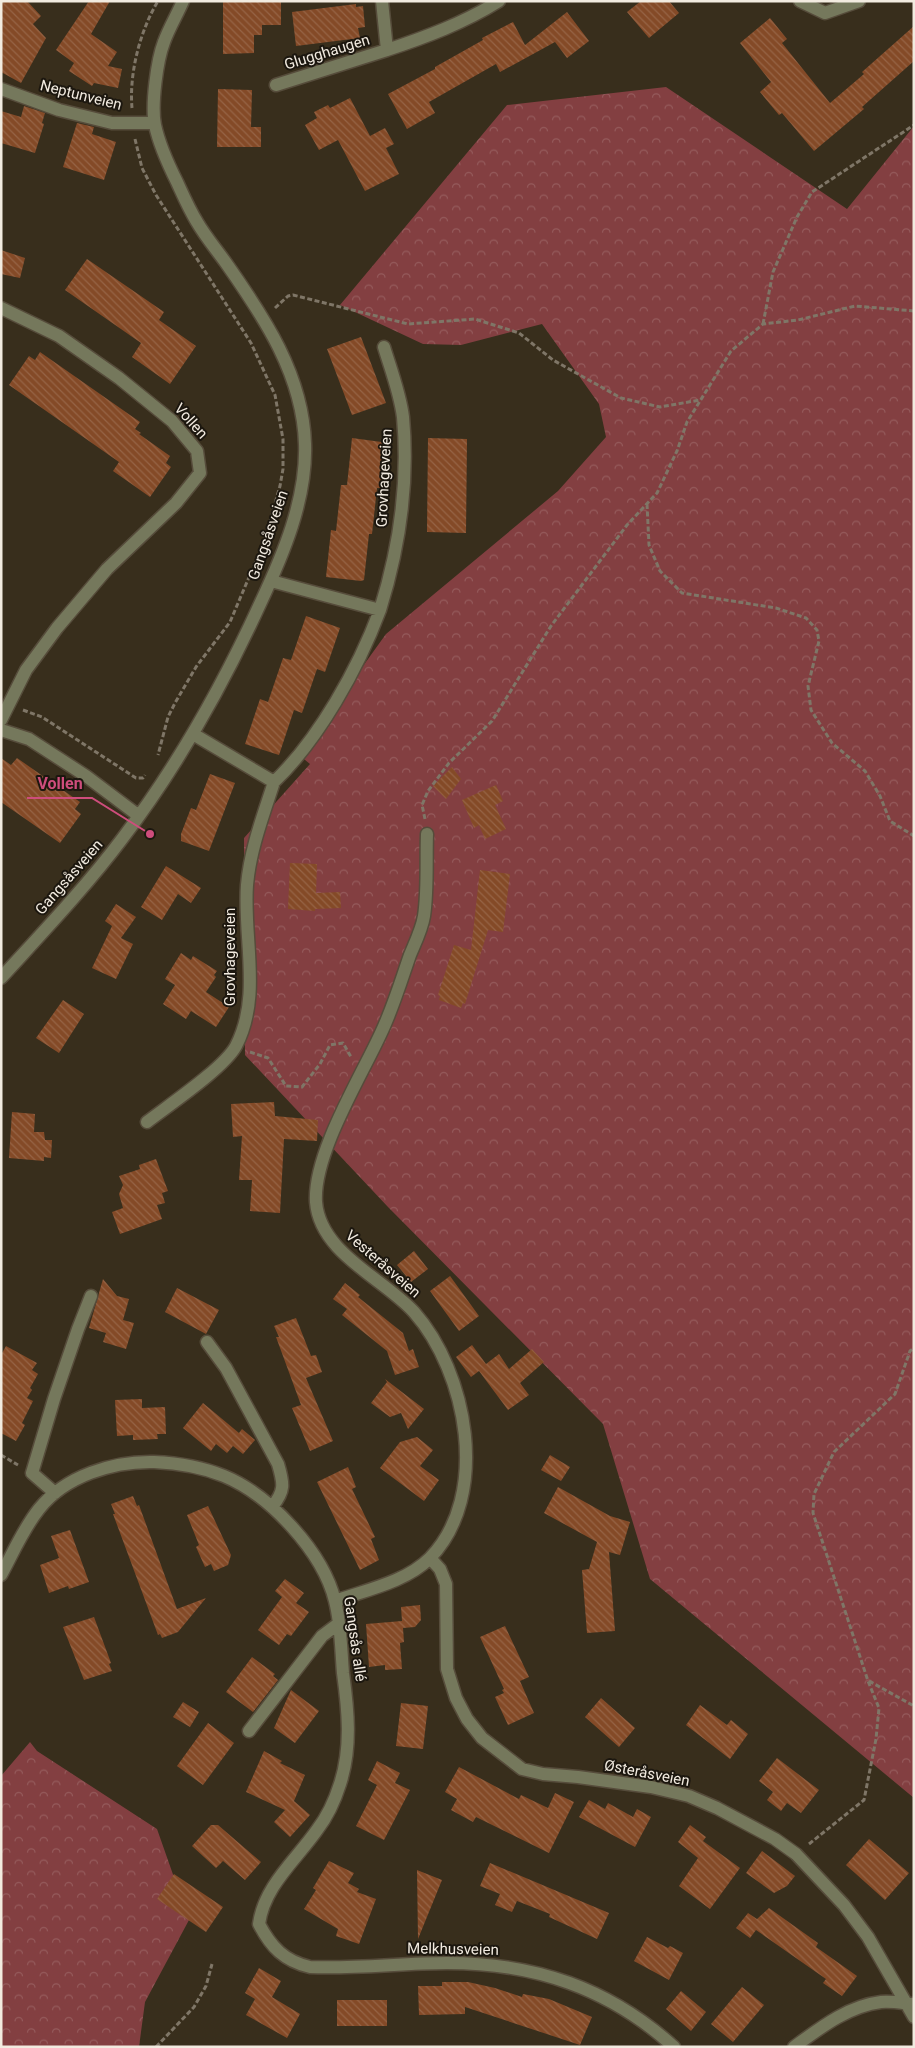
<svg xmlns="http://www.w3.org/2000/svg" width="915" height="2048" font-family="Roboto,sans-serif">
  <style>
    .forest { fill: url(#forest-crowns) }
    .building { fill: url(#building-back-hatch) }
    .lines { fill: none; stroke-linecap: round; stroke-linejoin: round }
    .minor-casing { stroke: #564c3b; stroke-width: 15 }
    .path { stroke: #7f7667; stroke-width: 3; stroke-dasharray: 5 2.5; stroke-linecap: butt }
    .minor { stroke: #75785c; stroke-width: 12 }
    .labels { text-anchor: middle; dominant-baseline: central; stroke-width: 4; stroke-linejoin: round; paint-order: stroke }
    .street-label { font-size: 15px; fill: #f2ebe0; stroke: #1c170f }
    .leader { fill: none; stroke: #ce4d7c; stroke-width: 2 }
    .callout-dot { fill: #ce4d7c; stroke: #1c170f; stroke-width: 2 }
    .callout-label { font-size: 16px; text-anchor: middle; font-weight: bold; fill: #ce4d7c; stroke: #1c170f; stroke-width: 4; stroke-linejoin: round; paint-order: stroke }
  </style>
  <defs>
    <pattern id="forest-crowns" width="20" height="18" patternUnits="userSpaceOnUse" patternTransform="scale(1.25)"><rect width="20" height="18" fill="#833f41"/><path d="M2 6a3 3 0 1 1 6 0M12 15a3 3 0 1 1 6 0" fill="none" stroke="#955b5c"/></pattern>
    <pattern id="building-back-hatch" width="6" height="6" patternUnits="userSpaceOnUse" patternTransform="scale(1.25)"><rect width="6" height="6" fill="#844a27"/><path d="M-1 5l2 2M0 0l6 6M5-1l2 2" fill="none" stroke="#966446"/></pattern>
  </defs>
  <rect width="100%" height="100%" fill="#382e1c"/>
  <path class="forest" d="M666,87l181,122 67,-83v1672l-264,-219 -47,-155 -215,-217 -143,-152 -1,-217 66,-74 -11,-9 87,-121 172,-143 48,-54 -7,-33 -57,-80 -81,21 -38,-1 -83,-39 167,-200z
    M30,1742l7,9 120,78 32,91 -44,82 -6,45h-138v-271z"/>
  <path class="building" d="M1,1h26l14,15 -8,8 13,14 -25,45 -20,-11z
    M89,1h21l-19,33 26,18 -9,14 14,3 -4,19 -24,-5 -2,3 -23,-15 5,-8 -18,-13z
    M223,1h58v24h-19v10h-8v18l-31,1z
    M641,1h28l10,12 -30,25 -22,-26z
    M356,4v3l7,-1 2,21 -7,1 2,10 -64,8 -4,-34z
    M567,12l22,29 -22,17 -12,-16 -55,30 -4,-8 -67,38 6,11 -28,16 -19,-35 47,-25v-2l48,-27 -1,-2 31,-16 12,23z
    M770,18l17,21 -5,4 48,60 34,-29 -2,-2 52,-46v35l-52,46 2,2 -50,42 -32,-38 -3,2 -19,-23 11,-10 -31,-39z
    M218,89l34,1 -1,37h10v20h-44z
    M350,98l20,38 15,-8 9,16 -8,4 13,26 -34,17 -27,-51 -19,10 -14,-25 12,-7 -3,-6 14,-7 2,3z
    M24,106l21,7 -3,10 2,1 -9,29 -34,-10v-32l20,6z
    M77,123l17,4 -2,7 24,8 -12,38 -41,-13z
    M1,250l24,8 -5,20 -19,-4z
    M87,259l77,53 -5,8 37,26 -26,38 -38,-27 9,-14 -76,-53z
    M361,337l25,66 -34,12 -25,-66z
    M40,352l100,70 -5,7 6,4 -2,1 31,22 -4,7 5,4 -21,30 -37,-26 6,-9 -110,-77 20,-29 6,4z
    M352,438l37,5 -5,45h-7l-5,46h-3l-5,46 -3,1 -35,-4 5,-47 5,1 5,-46h6z
    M428,438l39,1 -1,94 -39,-1z
    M306,616l34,12 -15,44 -8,-3 -15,44 -8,-3 -15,45 -34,-11 15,-45 8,3 15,-44 8,2z
    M1,758l10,7 6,-7 63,44 -5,7 6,5 -21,29 -59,-41z
    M452,767l9,12 -15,20 -13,-13z
    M210,774l25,9 -26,68 -28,-10v-7l10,-26 5,2z
    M496,785l7,16 -8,4 11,24 -21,10 -6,-14 -5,3 -12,-28z
    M290,863l27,1 -1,29 24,-1 1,16 -26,1v2l-27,-2z
    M166,866l35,22 -10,15 -13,-9 -16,26 -21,-13z
    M480,870l30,4 -7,58 -15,-2 -23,74 -2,-1 -2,5 -22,-8 1,-4 -2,-1 16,-50 17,5z
    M116,904l20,13 -15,21 12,6 -17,35 -24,-11 20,-42 -7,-5z
    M181,953l10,7 2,-4 24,15 -3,4 2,2 -10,15 23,15 -13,20 -25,-16 -5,8 -23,-15 12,-19 -10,-6z
    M63,1000l21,14 -25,39 -23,-15z
    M274,1102l1,14 43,4 -1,21 -33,-2 -4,74 -30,-2 2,-31h-13l3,-44 -9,1 -2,-33z
    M12,1112l23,2 -1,18h10l1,8h7l-1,18 -7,-1v4l-35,-3z
    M156,1159l12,32 -6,2 3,10 -8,2 5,14 -42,15 -8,-22 11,-4 -4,-14 4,-9 -4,-9 21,-7 -1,-4z
    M414,1251l14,18 -17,13 -14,-17z
    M450,1276l29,40 -20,15 -29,-40z
    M103,1279l14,17 12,3 -6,21 11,3 -8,26 -23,-7 3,-9 -17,-5z
    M345,1283l15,12 -2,2 45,36 6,18 4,-2 6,18 -24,8 -8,-24 -45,-36 5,-6 -14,-10z
    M177,1288l42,22 -13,24 -41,-22z
    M296,1318l15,38 5,-1 6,17 -16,6 27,63 -23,10 -18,-43 9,-3 -25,-68h3l-5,-11z
    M472,1345l14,19 13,-10 10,15 23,-20 12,13 -24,21 9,12 -21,15 -29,-39 -8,6 -15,-20z
    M6,1346l31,17 -5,7 6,4 -8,14 2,2 -5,8 6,3 -11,22 3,2 -9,16 -15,-8v-78z
    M385,1379l39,30 -16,20 -7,-16 -11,4 -19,-14 16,-21z
    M142,1399v9l23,-1 1,27h-9l1,5 -25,1v-5l-16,1 -2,-36z
    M203,1403l36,30 3,-4 13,11 -12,14 -10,-8 -6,7 -11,-9 -5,7 -28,-23z
    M417,1437l16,13 -13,16 19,14 -15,21 -44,-33 20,-26z
    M550,1455l20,12 -9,14 -20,-11z
    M348,1467l8,20 -4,2 23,48 -4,2 8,21 -19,10 -43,-88z
    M558,1487l52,29 20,6 -10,33 -11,-3 6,79 -28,2 -5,-63 7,-1 8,-27 -53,-29z
    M133,1496l4,10 2,-1 38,104 29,-11 -28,34 -16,6 -2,-4 -2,1 -45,-121h2l-4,-10z
    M208,1506l23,49 -3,10 -14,6 -3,-7 -6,3 -9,-20 3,-2 -12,-30z
    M70,1530l19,52 -20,7 -1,-3 -19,7 -9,-28 19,-7 -8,-22z
    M285,1579l19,14 -8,10 13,9 -18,24 -4,-2 -8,11 -21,-15 24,-33 -7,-6z
    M420,1605l1,15 -6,7 -12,1 1,14 -4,1 2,26 -17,1v-5l-16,2 -3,-43 36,-3 -1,-14z
    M94,1617l17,46 -2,1 3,7 -28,9 -21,-53z
    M505,1626l24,51 -9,4 14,32 -26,12 -13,-28 9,-4 -2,-3 2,-1 -24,-52z
    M252,1657l23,17 -2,2 5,4 -25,32 -27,-20z
    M291,1690l28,21 -24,32 -21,-15z
    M601,1698l34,30 -16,19 -34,-30z
    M183,1702l16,10 -9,15 -17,-10z
    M401,1703l27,3 -5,43 -27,-3z
    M700,1705l27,20 4,-5 17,14 -18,25 -44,-34z
    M208,1723l26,20 -31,42 -26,-19z
    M264,1751l18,10 -2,2 25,12 -11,26 16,14 -20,22 -16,-15 11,-12 -39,-18z
    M777,1758l42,32 -18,23 -14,-10 -6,8 -14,-11 6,-8 -14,-11z
    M377,1761l23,12 -5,10 15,7 -26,50 -28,-14 21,-41 -9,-5z
    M459,1767l60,32 2,-4 27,13 7,-15 19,9 -25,51 -73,-36 -3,5 -22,-12 6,-11 -12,-7z
    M589,1800l16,9 3,-6 25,14 4,-8 14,8 -16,30 -56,-30z
    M211,1825h7l43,37 -16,18 -22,-19 -7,7 -24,-22z
    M690,1825l16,12 -3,4 37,27 -30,41 -31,-23 19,-28 -20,-16z
    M869,1839l40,34 -24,27 -39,-35z
    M762,1851l33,25 -8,10 -13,7 -28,-20z
    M329,1861l25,12 -6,10 11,6 -2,3 19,7 -17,45 -23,-8 2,-7 -34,-20 12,-19 -3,-2z
    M490,1863l119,50 -12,26 -48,-22 1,-3 -33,-13 -5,11 -17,-7 5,-11 -20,-8z
    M417,1870l25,10 -24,59z
    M174,1874l49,33 -17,25 -49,-33z
    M769,1908l49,35 -2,4 41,29 -15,20 -19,-13 3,-4 -70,-49 -6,8 -14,-10 12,-15 9,6z
    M647,1937l21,11 2,-2 13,7 -14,27 -35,-19z
    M259,1968l22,13 -9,16 28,17 -13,24 -41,-23 9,-16 -10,-6z
    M442,1982h26l27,6 27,9 1,-3 26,5 43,18 -12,28 -115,-38v7l-46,1 -1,-29h24z
    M742,1987l22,18 -31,37 -22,-18z
    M681,1991l25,21 -15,19 -25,-22z
    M337,2000h50v26h-50z"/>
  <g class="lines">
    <defs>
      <path id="minor" d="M382,1l5,49c39,-13 77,-27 112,-49
        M800,1l25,12 34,-12
        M276,85l111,-35
        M1,89l58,21 53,13h42
        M1,308l58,28 60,42 53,43 25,30 3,22 -24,30 -69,66 -50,59 -31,42 -25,50
        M271,581l109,29c19,-61 29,-128 23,-193 -3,-24 -12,-47 -19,-70
        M1,730l28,9 57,37 53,40
        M193,734l81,48c45,-43 84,-113 106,-172
        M1,978c41,-45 84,-90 121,-139 55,-72 100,-152 138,-235 23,-49 47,-105 45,-160 -2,-69 -41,-127 -79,-181 -10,-14 -21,-27 -29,-41 -8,-13 -14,-27 -20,-40 -9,-18 -18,-38 -22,-57 -4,-20 2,-65 9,-83 5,-14 13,-27 19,-41
        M147,1122c22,-17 77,-54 89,-76 26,-50 7,-108 11,-161 3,-35 16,-69 27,-103
        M207,1342l19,26 52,96c6,20 7,27 -6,43
        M55,1493l-23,-20 22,-74 24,-70 13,-33
        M430,1558l10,11 6,15 1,85 9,29 11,21 15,19 40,31 21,5 35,3 73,10 38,9 28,12 58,31 21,15 48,51 24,32 46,80
        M1,1575c12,-22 22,-46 38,-66 26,-33 74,-48 115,-47 23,1 48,5 70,14 46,19 99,76 111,125 6,23 6,48 8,72 5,36 9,75 -3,111 -5,16 -13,33 -23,46 -21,30 -53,56 -58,94 12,23 25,37 51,43 46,2 92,-4 137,-4 88,0 162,25 227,84
        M335,1601c31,-11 71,-19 95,-43 61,-63 37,-186 -16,-246 -31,-34 -94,-59 -98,-110 -3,-48 45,-125 65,-169 12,-25 20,-52 29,-78 5,-12 12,-26 14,-39 4,-26 2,-55 3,-82
        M249,1731l73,-95 16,-12
        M794,2047c26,-19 54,-41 87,-45 10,-1 21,1 31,2"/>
    </defs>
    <use href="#minor" class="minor-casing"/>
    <path class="path" d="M132,108c-3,-35 8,-77 26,-107
      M135,139l7,29 14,27 95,148 24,52 8,44v30l-3,17 -16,56 -34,80 -34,45 -21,36 -7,14 -10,38
      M275,308l13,-12 5,-1 115,29 67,-5 44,14 34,27 68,38 39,9 40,-7
      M763,324l10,-52 24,-55 15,-25 102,-67
      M647,504l2,41 11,26 22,22 94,15 30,10 11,12 2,11 -11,45 3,24 21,33 33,28 15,25 10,25 24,15
      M23,710l19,7 94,61h7l2,-3
      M425,819l-3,-14 6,-14 21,-28 43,-42 59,-95 76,-101 30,-32 20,-42 10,-29 44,-71 32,-27 35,-4 57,-14 59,5
      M250,1052l18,6 18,28 16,1 18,-23 10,-19 13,-2 8,14
      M1,1455l17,10
      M869,1681l45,25
      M809,1844l55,-44 12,-61 3,-31 -11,-27 -55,-168 1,-19 20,-42 61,-58 15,-43 4,-3
      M156,2047l38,-40 12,-21 6,-22"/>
    <use href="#minor" class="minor"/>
  </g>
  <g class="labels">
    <g class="street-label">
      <text transform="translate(327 52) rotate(-17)">Glugghaugen</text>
      <text transform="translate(81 95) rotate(14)">Neptunveien</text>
      <text transform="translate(191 421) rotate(48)">Vollen</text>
      <text transform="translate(384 478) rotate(-87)">Grovhageveien</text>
      <text transform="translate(268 535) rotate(-71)">Gangsåsveien</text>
      <text transform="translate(69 877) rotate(-49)">Gangsåsveien</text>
      <text transform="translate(230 957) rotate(-90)">Grovhageveien</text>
      <text transform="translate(383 1264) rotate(41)">Vesteråsveien</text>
      <text transform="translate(355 1639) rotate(82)">Gangsås allé</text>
      <text transform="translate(647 1773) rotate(11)">Østeråsveien</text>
      <text transform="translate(453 1949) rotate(1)">Melkhusveien</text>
    </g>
  </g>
  <path class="leader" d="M150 834L92 798H27"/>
  <circle class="callout-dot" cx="150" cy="834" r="5"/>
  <g class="callout-label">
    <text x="60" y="789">Vollen</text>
  </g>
  <rect width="915" height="2048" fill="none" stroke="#f2ebe0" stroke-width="5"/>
</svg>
